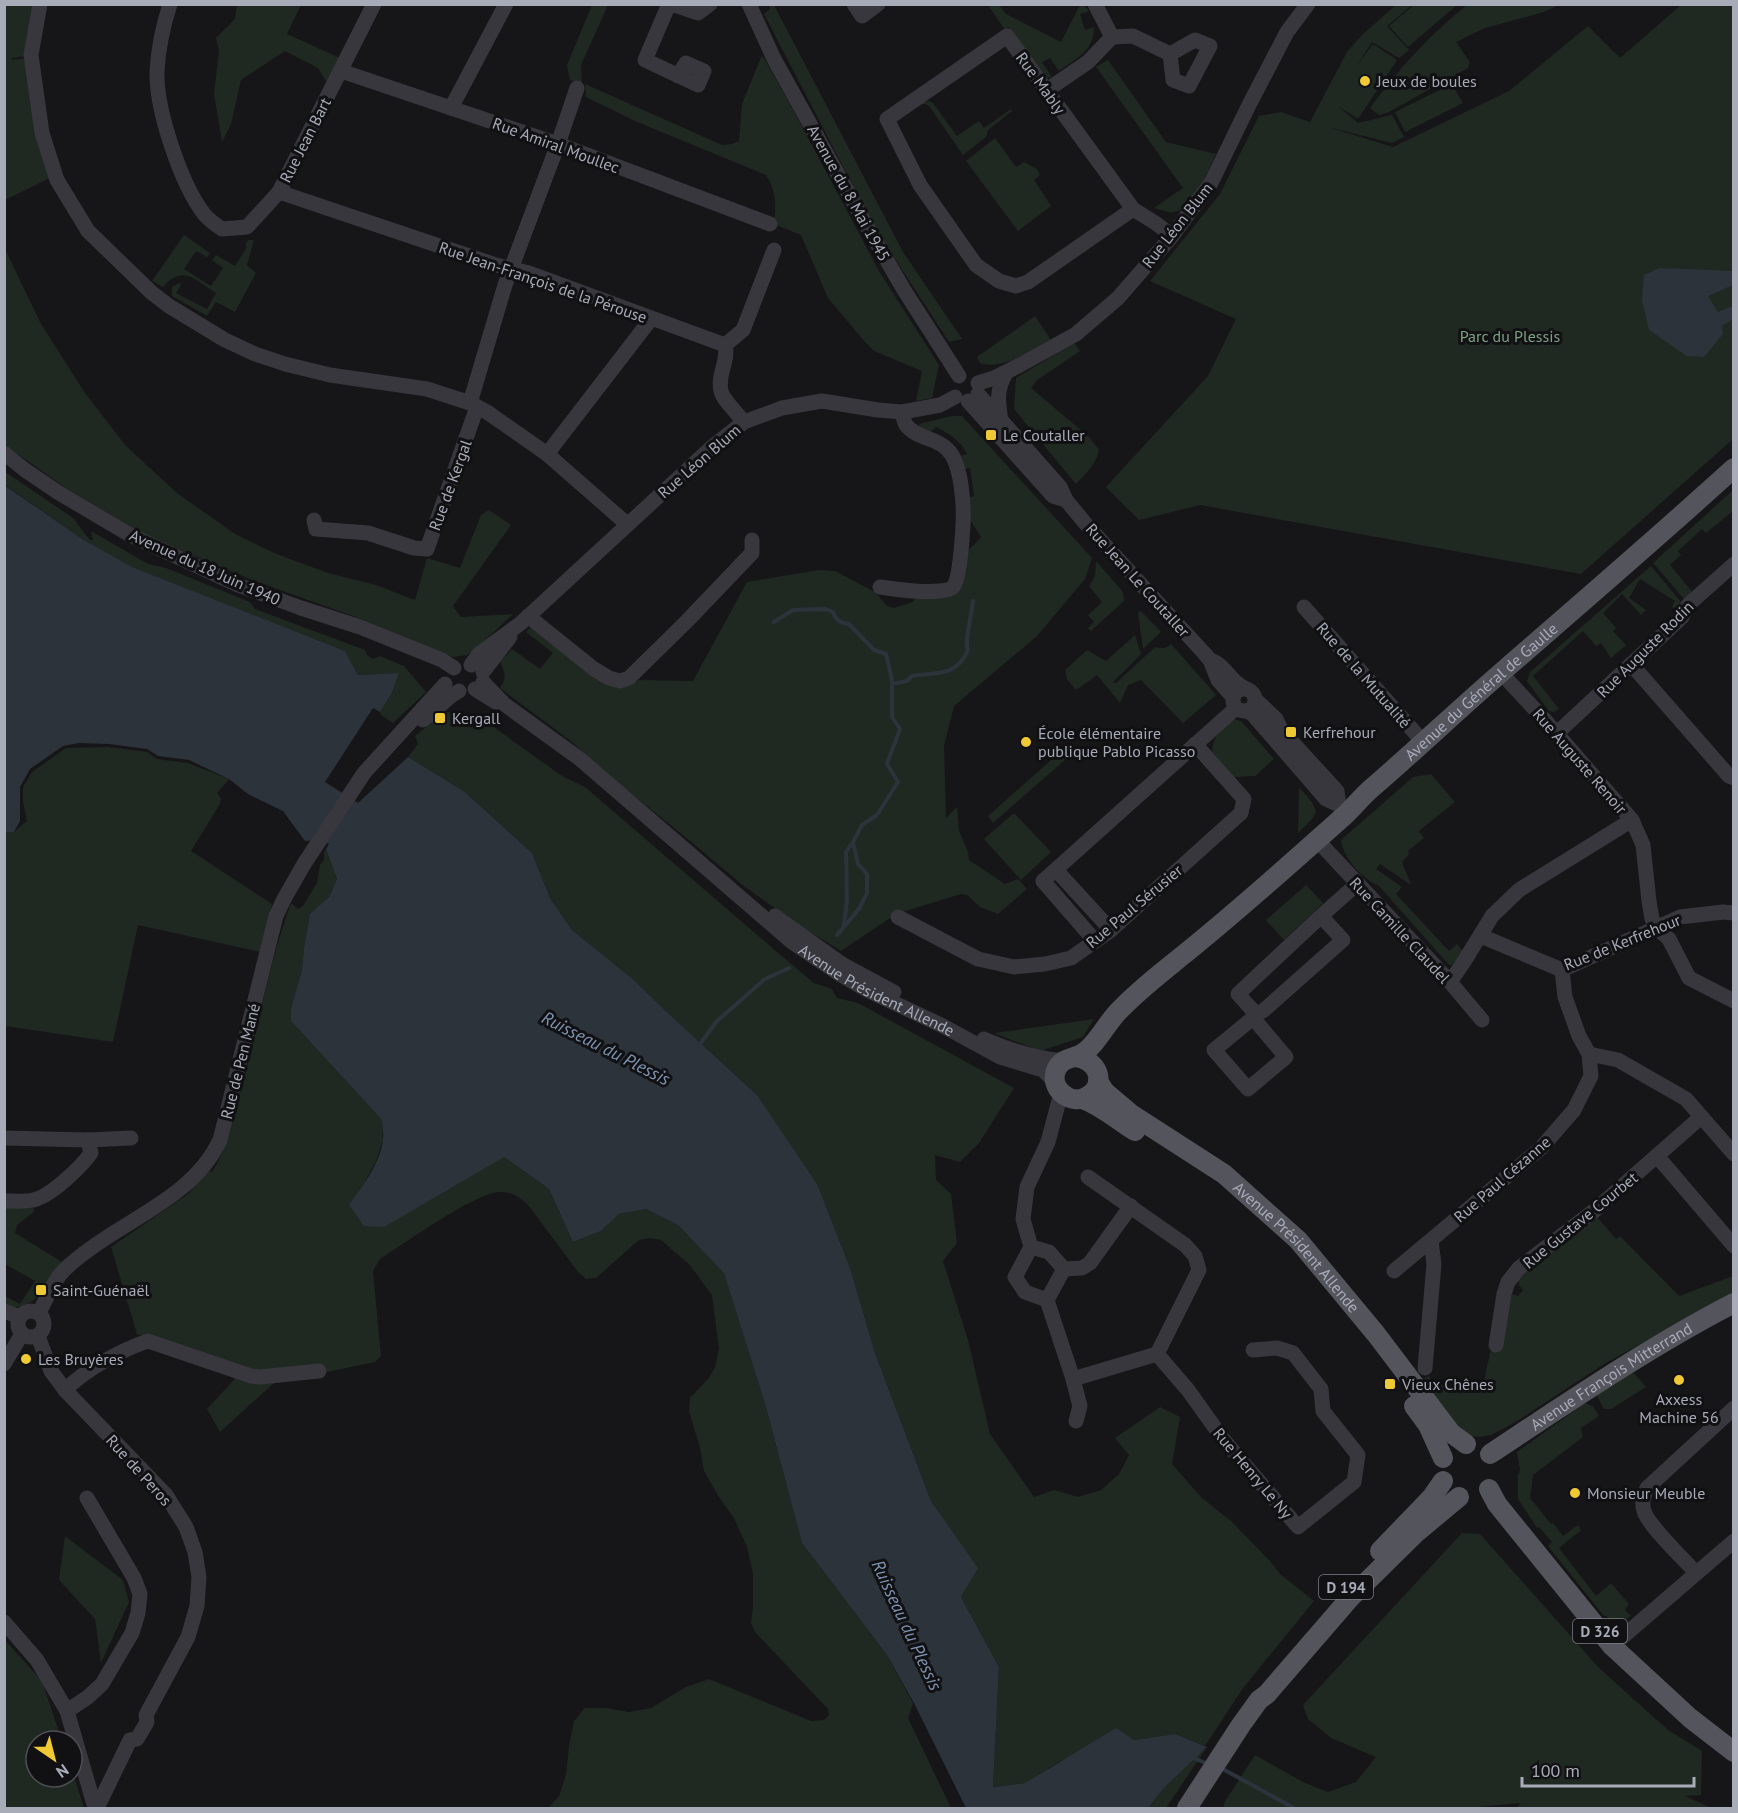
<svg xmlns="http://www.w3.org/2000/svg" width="1738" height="1813" font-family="'PT Sans',sans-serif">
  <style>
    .green { fill: #202822 }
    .water { fill: #2c333b }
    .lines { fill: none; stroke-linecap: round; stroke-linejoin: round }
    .stream { stroke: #2c333b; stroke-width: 4 }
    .minor { stroke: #37373d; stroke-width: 15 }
    .major { stroke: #53545c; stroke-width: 20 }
    .poi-dot { fill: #f0ca35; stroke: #111113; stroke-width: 2 }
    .labels { text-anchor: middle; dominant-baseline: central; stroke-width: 6; stroke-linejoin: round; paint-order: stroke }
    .shield { fill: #111113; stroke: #7b7d86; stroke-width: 1.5 }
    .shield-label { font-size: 15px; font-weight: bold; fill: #a8abb8 }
    .poi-label { font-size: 16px; fill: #a8abb8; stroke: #111113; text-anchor: start }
    .street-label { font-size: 16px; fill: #a8abb8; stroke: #111113 }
    .park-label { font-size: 16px; fill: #7fa286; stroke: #111113 }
    .water-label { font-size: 18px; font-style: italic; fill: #7f94b2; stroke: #111113 }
  </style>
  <rect width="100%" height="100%" fill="#161618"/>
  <path class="green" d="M4,5h29l-7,51 -14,2 -1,2 16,-2c2,44 7,79 23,120l-45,22z
    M237,5h64l-14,29 53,24 -13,25 -9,-15 -33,-17 -44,29 -10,44 -9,18 -8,-48 5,-44 -3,-12 19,-19z
    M592,5h16l-27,60 1,19 -12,-4 -3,-15z
    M769,5h5l129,247 59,87 -13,3 -61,-94 -28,-49 -96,-185 6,-5z
    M988,5h11l7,9 55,28 19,-37h3l6,6 -9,3 5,16 9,-3c0,25 -18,31 -35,44l-9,-13 -8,4 10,15 -5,1 -39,-51 -3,3z
    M1396,5h16l-25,21 22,24 -10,8 -27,-16 -15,23 16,-21 24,16 -39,59 -20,-13 20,17 34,-8 12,22 -12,6 -64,-16 65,20 116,-56 79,-65 32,32 61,-53h52v434l-152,135 -381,-69 -61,15 -33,-33 102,-111 28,-57 -86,-38 70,-87 39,-78 22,-4 29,10 37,-70 15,-17z
    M1414,5h43l-49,42 -19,-21z
    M1467,5h92l-15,7 -59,16 -29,14 14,20 -2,6 -81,45 -8,2 -9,-7c28,-38 60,-74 97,-103z
    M762,55l28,49 89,167 60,94 -7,33 -16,3 6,-30 -48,-20 -9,-9 -37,-44 -27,-63 -27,-11c2,-21 3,-31 -8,-49l-131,-54 -49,-24 -1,-13 137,61 10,-1 7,-3 3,-37z
    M1108,60l58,82 50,12c-8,16 -22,57 -43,58 -5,1 -13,-3 -19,-4l29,-20 -87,-121z
    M1452,84l11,19 -58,29 -10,-20z
    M929,101l4,2 24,33 22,-15 5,7 27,-19 1,2 -24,19 -2,7 -23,18 -34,-49 -4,-2h-5l3,-2z
    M995,138l21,29 8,-5 13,7 3,6 -6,5 17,26 -33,25 -52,-70z
    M184,235l26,18 -3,4 -11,-6 -12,18 27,17 12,-18 -11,-8 4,-5 19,11 12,-19 -2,-2 3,-5h6l-7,25 9,8 -21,39 -19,-10 -9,14 -35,-20v-9l5,-3 5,-1 -6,10 31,16 9,-16c-22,-13 -32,-29 -53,-6l-11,-6z
    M4,247l37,77 44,69 41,53 51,47 58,41 39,19 54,20 48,12 39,15 12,-42 33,10 21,-53 8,-5 22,15 -58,81 8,11 52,-3 -38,36 -8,5 -14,2 -100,-41 -101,-36 -107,-45 -79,-47 -61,-43z
    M1035,316l16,24c-21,10 -48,31 -71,23l-3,-6z
    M1074,343l6,8 -43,29 -6,8 58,49 10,13c-3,15 -13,23 -23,34l-62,-75 2,-31z
    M952,416h10l130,142 -7,21 -48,57 -83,70 -10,40 2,72 11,-11 2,24 9,21 1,8 36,24 13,-5 9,10 -29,25 -18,-7 -13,-12 -6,-1 -65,20 -55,37 -39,-24 -57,-40 -56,-47 -73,-59 -44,-39 -72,-54c7,-10 5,-16 0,-26l12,-13 28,20 13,-16 -27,-21 5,-5 93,60 15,-7 54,1 54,-99 72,-12 16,1 40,21 12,14 7,2 19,-6 4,-7h29l22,-44 13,-14 -12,-19 -4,-19 9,-3 -4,-28 -9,2 -4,-13 10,-3c-7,-14 -17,-20 -31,-27l-7,7 -9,-6 -1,-4z
    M4,471l69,47 17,22h3l-2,-9 57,33 18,4 84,34 5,7 110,41 2,5 6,4 7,-3 24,10 22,26 -33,31 -12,-8 -1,-3 12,-19 7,-20 -41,2 -13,-24 -214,-84 -47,-27 -79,-55z
    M1733,490v21l-27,22 -4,-4 -24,22 3,4 -11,10 23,28 -9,6 -31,-36z
    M1096,561l27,31 1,9 -33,30 -3,-3 6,-6 -6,-7 14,-13 -13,-16 6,-10z
    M1651,566l30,36 -5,8 -4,-3 3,-6 -35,-22 -11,19 17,12 -5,5 -19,-21 -19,19 13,15 -3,3 13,14 -15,13 -10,-15 -5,3 -13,-15 -50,45 26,33 -5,3 -5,-1 -22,-30 3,-9z
    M1141,611l20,21 -18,17 -5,-37z
    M1135,635l6,19 -28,28 3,1 39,-36c6,2 11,2 16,-3l45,51 -33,28 -42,-43 -13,5 -8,18 -23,-28 -21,15 -9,-11 -2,-9 22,-20 19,11z
    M445,712l33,4 84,60 23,11 192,165 37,31 18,6 5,9 21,5 156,85 -35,55 -19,19 -25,-7 1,25 15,14 6,49 -14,18 25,79 22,94 44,63 20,-7 24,7 23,-7 18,-16 10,-19 -14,-17 45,-31 20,10 -8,47 30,34 29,23 39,40 10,13 34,27 -71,87 -38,58 -30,-12 -41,6 -72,20 -37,23 -32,4 6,-120 -38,-70 16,-29 -46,-67 -56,-148 -24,-82 -94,-176 -88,-81 -35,-34 -62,-50 -22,-32 -18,-45 -67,-61 -57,-35 10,-13 -3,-8z
    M1233,719l8,2 33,38 -19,17 -23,1 -20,-26c2,-17 9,-21 21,-32z
    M1068,745l6,7 -81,71 -5,-7z
    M109,747l38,5 10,7 31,4 41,16 -12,14 4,5 -1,6 -29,47 81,53 -12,48 -122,-27 -25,117 -108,-16 -1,-194h10l13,-11 -4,-20v-14l9,-15 34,-24z
    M1431,774l24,28 -36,29 5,7 -16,13 1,3 -7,8 9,23 -31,-21 -4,5 26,18 -6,7 53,57 8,-7 5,6 -1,7 -11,9 -71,-80c-17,-8 -35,-26 -38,-46l72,-63z
    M1299,787l13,15 4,10 -4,7 -14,14z
    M1014,813l37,39 -30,28 -37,-41z
    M326,849l11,30 -8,18 -19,18 -6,32 -2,23 -11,38v13l91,99 1,20 -7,21 -16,30 144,-34 45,32 24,53 28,-11 18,-17 27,-5 32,16 46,47 42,135 36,136 85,112 26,48 -5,15 43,90h-403l11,-12 7,-21 3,-29 5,-25 11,-13h21l23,4 22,-4 35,-21 23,-8 102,42 13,-1 5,-5 -1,-6 -73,-77 -4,-9 2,-16v-34l-6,-26 -13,-29 -15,-21 -15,-26 -4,-23 -11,-37 1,-13 19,-20 6,-11 4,-18 -7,-54 -23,-31 -28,-24 -11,-2 -11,2 -43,38 -10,1 -8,-7 -49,-66c-8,-8 -16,-14 -28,-14 -24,-1 -97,52 -121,67l-7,12 8,85 -6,6 -101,21 -54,49 -13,-23 37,-40 -107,-35 -26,-87 77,-53 21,-23 3,1c16,-25 21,-54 29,-82 17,-62 28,-127 50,-187l7,6 5,-3 14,-23 3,-18 4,-5v-8z
    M1306,885l17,18 -39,37 -18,-20z
    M1094,1019l-11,18 -43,14 -46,-18z
    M31,1205l4,6 -18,14 -2,8 47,29c-13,19 -29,54 -57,43v-9l15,8 15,-23 -30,-17v-56z
    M1597,1217l19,22 4,-3 59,60 54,-20v17l-129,71 -90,59 -23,12 -11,2 -11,-1 -9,-5 -39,-51 8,-4 5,7 48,8 9,-43 18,-55 9,3 5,-6 -4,-5 -1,-8z
    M1633,1372l13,15 -35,22h-7l-7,-13 3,-5z
    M1585,1403l8,3 6,10 -18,12 2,9 -50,38 -3,23 21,26 2,-1 10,13 15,-11 3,5 -22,18 37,48 15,-13 18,21 -4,6 6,6 -4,3 -10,3 -14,-7 -55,-69 4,-4 -13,-15 -2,1 -19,-29v-24l2,-5 -3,-18z
    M1462,1533l18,1 118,133 70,63 34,21 -1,44 -16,1 27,12h-196l5,-5 -54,5h-243v-5l31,-48 50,28 23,9 28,-10 20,-25 -45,-19 -23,-19 -5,-14z
    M65,1536l58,44 6,22 -28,61 -6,-44 -36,-39z
    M4,1639l38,42 20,60h-26v36h36v-7l12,38h-79z
    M1207,1747l-41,61h-18l15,-19z"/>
  <path class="water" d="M1659,268l74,3v14l-25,11 10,16 15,-6v13l-11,7 1,8 -19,23 -17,-1 -38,-26 -7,-30 2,-25z
    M4,485l80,55 48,27 213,84 13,24 41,-2 -7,20 -12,19 -7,-4 -48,74 33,21 50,-46 57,35 67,61 18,45 22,32 62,50 35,34 88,81 60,89 34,87 24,82 56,148 47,67 -17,29 38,70 -6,120 32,-4 91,-55 18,12 41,-6 32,13 -44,42 -15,19h-182l-52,-105 -27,-48 -85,-112 -36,-136 -42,-134 -46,-48 -32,-16 -27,5 -18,17 -28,11 -24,-53 -45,-32 -120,70 -20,-1 -15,-21c12,-16 33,-45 34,-66 1,-6 -1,-13 -1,-19l-91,-99v-13l11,-38 2,-23 6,-33 19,-17 8,-18 -11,-30 3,-5 -6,-4 -18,1 -22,-30 -35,-17 -19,-15 -40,-19 -31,-4 -11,-7 -38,-5 -30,-1 -16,3 -33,23 -10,18v34l-6,11h-9z"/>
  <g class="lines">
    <path class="stream" d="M774,622l19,-12 32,-1 8,3c2,8 8,11 16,12l25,26 12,4 6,26v37l8,12 -13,35 11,18 -21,33 -15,10 -9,17 5,22 9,10v19l-8,16 -22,26
      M892,684l15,-3 5,-5c26,-4 44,1 56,-26 -4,-8 4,-37 5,-49
      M844,925l3,-24 -1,-49 7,-10
      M698,1047l18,-25 49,-43 24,-11
      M1193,1758l15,6
      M1221,1768l73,40"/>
    <g class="minor">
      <path d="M40,4l-9,51 11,78 15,47 31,51 64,62 17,13 56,34 30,14 30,10 45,11 97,14 43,14 17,9 60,42 80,70"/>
      <path d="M170,4c-7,22 -12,46 -13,68 -1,38 24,112 47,142 5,6 12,11 18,15l25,-2 32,-35 95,-188"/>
      <path d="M669,4l-24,56 53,25 6,-14 -18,-8 -8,13"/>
      <path d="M671,4l27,9 12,-9"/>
      <path d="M749,4l25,55 87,157 43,74 55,86"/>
      <path d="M854,4l8,12 16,-12"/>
      <path d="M1095,4l17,33 21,-1 37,18"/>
      <path d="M1195,40l15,6 -21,40 -16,-6 -3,-26z"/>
      <path d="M341,71l217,73 212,80"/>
      <path d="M1047,90l41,-28 24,-25"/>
      <path d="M451,108l55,-104"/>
      <path d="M279,192l217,73 33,8 196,72c4,16 -8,30 -4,46 2,9 17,23 23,31"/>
      <path d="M1133,209l-105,73 -12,4 -17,-5 -23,-16 -56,-80 -33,-66 120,-83 126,173 24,15 15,12"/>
      <path d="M725,345l18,-15 31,-80"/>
      <path d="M978,383l16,-5 26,-13 56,-31 42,-36 54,-62 39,-53 38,-78 38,-73 21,-28"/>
      <path d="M978,394l82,93 6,13 19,23 119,130 6,7 8,20 15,17"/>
      <path d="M968,401l85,95 13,4"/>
      <path d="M470,403l35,-118 53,-141 19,-56"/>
      <path d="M1001,421c-3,-19 -5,-31 5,-48"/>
      <path d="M4,453l21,17 34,23 73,43 106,49 63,23 59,19 82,33 12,8"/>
      <path d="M547,454l104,-135"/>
      <path d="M314,520l2,9 52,4 46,15 13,1 50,-142"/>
      <path d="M880,587c13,2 64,9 73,0 8,-9 11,-69 10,-82 -1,-16 -3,-36 -11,-50 -11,-18 -35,-15 -46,-30 -2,-3 -3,-9 -4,-13"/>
      <path d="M1304,607l120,136"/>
      <path d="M528,616l66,53 15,9 11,3 9,-3 58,-57 65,-68v-13"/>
      <path d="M1210,660c15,4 21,23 35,28"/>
      <path d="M1631,664l98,112 5,2"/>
      <path d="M471,665l8,-11 42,-31 191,-176 32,-25 38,-14 40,-7 56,9 24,2 38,-7 15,-8"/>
      <path d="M483,672l27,-35"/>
      <path d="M1501,673l42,45 89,102 11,25 6,56 3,18 4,8 13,12 20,39 45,23"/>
      <path id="s1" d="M483,682l21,22 76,55 212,183 49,33 26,15 76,36 57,31 43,13 12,12"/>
      <circle cx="1244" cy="700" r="11"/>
      <path d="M475,689l21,13"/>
      <path d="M1255,699l21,20 6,12 55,60 2,14"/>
      <path d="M1246,711l5,2 4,4 71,82 13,6 8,8"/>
      <path d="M423,720l28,-24 8,-5"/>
      <path d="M1556,734l126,-117 6,-12 46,-41"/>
      <path d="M1317,840l133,142 32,38"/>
      <path d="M1056,870l55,60"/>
      <path d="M775,916l67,48 52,28"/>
      <path d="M1321,916l22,24 -80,71 -8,2 -17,-19z"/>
      <path d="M1321,916l36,-32"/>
      <path d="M898,917l80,42 36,8 31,-3 26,-6 40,-28 130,-117 3,-14 -49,-55"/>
      <path d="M1481,936l81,34 118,-53 43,-5 11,1"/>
      <path d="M1095,941l-52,-60 193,-173"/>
      <path d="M1450,982l15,-22 27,-44 27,-26 113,-70"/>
      <path d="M1253,1018l33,39 -38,32 -34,-39 39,-32 2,-5"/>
      <path d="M984,1039c25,11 54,20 81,22"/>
      <path d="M1589,1054l29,6 68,39 48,55"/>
      <path d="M4,1138l84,2"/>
      <path d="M1657,1156l77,90"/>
      <path d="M1088,1177l97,68 10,11 4,14 -42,84"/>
      <path d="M4,1201c9,0 20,1 29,-1 17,-3 48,-33 58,-47l-3,-13 43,-2"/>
      <path d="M1031,1247l18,5 15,17 -17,31 -22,-8 -10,-15 16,-30 -8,-28 4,-32 21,-45 13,-49"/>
      <path d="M1064,1269l18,-1 8,-5 41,-57"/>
      <path d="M1394,1271l147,-123 33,-38 17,-34 -2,-22 -10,-18 -14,-39 -3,-27"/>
      <path d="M1047,1300l26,79 7,27 -4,15"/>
      <path d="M4,1311l16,6"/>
      <circle cx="31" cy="1324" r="13"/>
      <path d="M39,1313c6,-12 12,-26 20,-37 9,-12 24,-22 35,-30 45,-32 102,-54 126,-106l56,-224 8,-17 20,-35 60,-91 81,-89"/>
      <path d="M38,1336l13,35 14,19 101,105 20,32 9,25 4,25 -2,29 -9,31 -42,78 1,7 -10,17 -7,1 -33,68"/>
      <path d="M1496,1345l8,-51 4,-12 11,-14 76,-58 106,-93"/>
      <path d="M1157,1354l31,36 35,49 75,88 56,-45 4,-27 -35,-44 -2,-22 -28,-36 -16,-5 -24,2"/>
      <path d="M4,1364l18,-30"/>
      <path d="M1425,1368l9,-104 -3,-23"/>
      <path d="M1073,1379l84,-25"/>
      <path d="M65,1390c20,-20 56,-40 83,-49l103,35 9,1 59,-6"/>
      <path d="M1696,1573c-12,-14 -47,-46 -52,-62 -3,-9 0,-16 3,-23l87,-80"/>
      <path d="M4,1622l33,38 30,51 28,97"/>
      <path d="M1612,1646l122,-105"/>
      <path d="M67,1711l21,-14 14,-13 30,-51 6,-20 2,-19 -6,-16 -47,-80"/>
    </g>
    <g class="major">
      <path id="s2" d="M1075,1057c22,2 33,26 13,39 -17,11 -41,-8 -31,-28 6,-11 17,-9 26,-15 12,-7 23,-28 33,-39 18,-20 40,-37 61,-54 58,-46 112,-95 167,-144 10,-9 18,-20 29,-29 44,-38 86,-78 130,-116 77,-67 155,-134 231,-203"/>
      <path id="s3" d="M1098,1081l7,11 26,22 93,60 74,66 78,94 75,99 15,11"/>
      <path d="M1083,1099c19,7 34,21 52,32"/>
      <path d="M1414,1406l14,19 15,33"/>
      <path id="s4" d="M1490,1454c80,-53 159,-107 244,-151"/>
      <path d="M1489,1489l8,15 115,142 78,72 44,34"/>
      <path d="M1380,1551l52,-54 11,-16"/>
      <path d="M1187,1808l54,-83 18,-25 8,-6 83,-96 67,-66 42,-35"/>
    </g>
  </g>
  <g class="poi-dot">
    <circle cx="1365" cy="81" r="6"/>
    <rect x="985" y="429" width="12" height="12" rx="3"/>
    <rect x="434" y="712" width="12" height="12" rx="3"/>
    <rect x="1285" y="726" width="12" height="12" rx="3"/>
    <circle cx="1026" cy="742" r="6"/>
    <rect x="35" y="1284" width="12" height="12" rx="3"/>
    <circle cx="26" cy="1359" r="6"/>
    <circle cx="1679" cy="1380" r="6"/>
    <rect x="1384" y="1378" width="12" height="12" rx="3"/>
    <circle cx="1575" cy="1493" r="6"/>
  </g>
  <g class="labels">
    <g class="shield">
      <rect x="1319" y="1575" width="54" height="24" rx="4.5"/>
      <rect x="1573" y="1619" width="54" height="24" rx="4.5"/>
    </g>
    <g class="shield-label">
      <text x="1346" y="1587">D 194</text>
      <text x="1600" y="1631">D 326</text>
    </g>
    <g class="poi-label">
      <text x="1377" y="81">Jeux de boules</text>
      <text x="1003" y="435">Le Coutaller</text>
      <text x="452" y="718">Kergall</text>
      <text x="1303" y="732">Kerfrehour</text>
      <text x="1038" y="733">École élémentaire<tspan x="1038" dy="18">publique Pablo Picasso</tspan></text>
      <text x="53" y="1290">Saint-Guénaël</text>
      <text x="38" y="1359">Les Bruyères</text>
      <text x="1402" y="1384">Vieux Chênes</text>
      <text x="1679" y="1399" text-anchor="middle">Axxess<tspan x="1679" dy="18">Machine 56</tspan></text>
      <text x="1587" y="1493">Monsieur Meuble</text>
    </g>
    <g class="street-label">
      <text transform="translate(1041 83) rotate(54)">Rue Mably</text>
      <text transform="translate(305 140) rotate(-63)">Rue Jean Bart</text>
      <text transform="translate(556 145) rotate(20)">Rue Amiral Moullec</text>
      <text transform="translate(849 193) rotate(61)">Avenue du 8 Mai 1945</text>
      <text transform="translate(1177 225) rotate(-52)">Rue Léon Blum</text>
      <text transform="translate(543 282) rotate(19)">Rue Jean-François de la Pérouse</text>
      <text transform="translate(699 461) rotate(-41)">Rue Léon Blum</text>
      <text transform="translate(450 485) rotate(-70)">Rue de Kergal</text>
      <text transform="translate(205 567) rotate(24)">Avenue du 18 Juin 1940</text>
      <text transform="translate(1138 580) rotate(48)">Rue Jean Le Coutaller</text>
      <text transform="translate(1645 649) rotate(-45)">Rue Auguste Rodin</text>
      <text transform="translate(1364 675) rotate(49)">Rue de la Mutualité</text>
      <text stroke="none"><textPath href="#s2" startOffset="681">Avenue du Général de Gaulle</textPath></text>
      <text transform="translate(1580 761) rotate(49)">Rue Auguste Renoir</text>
      <text transform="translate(1134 906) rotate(-40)">Rue Paul Sérusier</text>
      <text transform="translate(1400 930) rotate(47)">Rue Camille Claudel</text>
      <text transform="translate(1622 942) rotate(-22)">Rue de Kerfrehour</text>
      <text stroke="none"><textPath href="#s1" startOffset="502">Avenue Président Allende</textPath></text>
      <text transform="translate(240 1061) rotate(-76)">Rue de Pen Mané</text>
      <text transform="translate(1502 1179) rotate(-41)">Rue Paul Cézanne</text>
      <text transform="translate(1580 1220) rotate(-39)">Rue Gustave Courbet</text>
      <text stroke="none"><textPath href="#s3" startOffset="261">Avenue Président Allende</textPath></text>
      <text stroke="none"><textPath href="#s4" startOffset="144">Avenue François Mitterrand</textPath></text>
      <text transform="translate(139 1470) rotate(48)">Rue de Peros</text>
      <text transform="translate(1253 1473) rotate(50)">Rue Henry Le Ny</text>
    </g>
    <g class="park-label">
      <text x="1510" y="336">Parc du Plessis</text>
    </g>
    <g class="water-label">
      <text transform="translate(606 1048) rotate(27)">Ruisseau du Plessis</text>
      <text transform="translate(907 1625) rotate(65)">Ruisseau du Plessis</text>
    </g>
  </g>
  <rect width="1738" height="1813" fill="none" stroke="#a8abb8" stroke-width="12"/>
  <g transform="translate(54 1759) rotate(145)"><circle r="28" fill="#111113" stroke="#4d4f55" stroke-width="1.5"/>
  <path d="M0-4.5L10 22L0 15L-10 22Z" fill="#f0ca35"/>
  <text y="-9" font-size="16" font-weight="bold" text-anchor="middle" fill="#a8abb8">N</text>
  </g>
  <path d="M1522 1777v9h172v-9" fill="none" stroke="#a8abb8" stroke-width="3"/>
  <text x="1531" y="1777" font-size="18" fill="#a8abb8" stroke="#111113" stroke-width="4.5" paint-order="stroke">100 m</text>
</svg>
